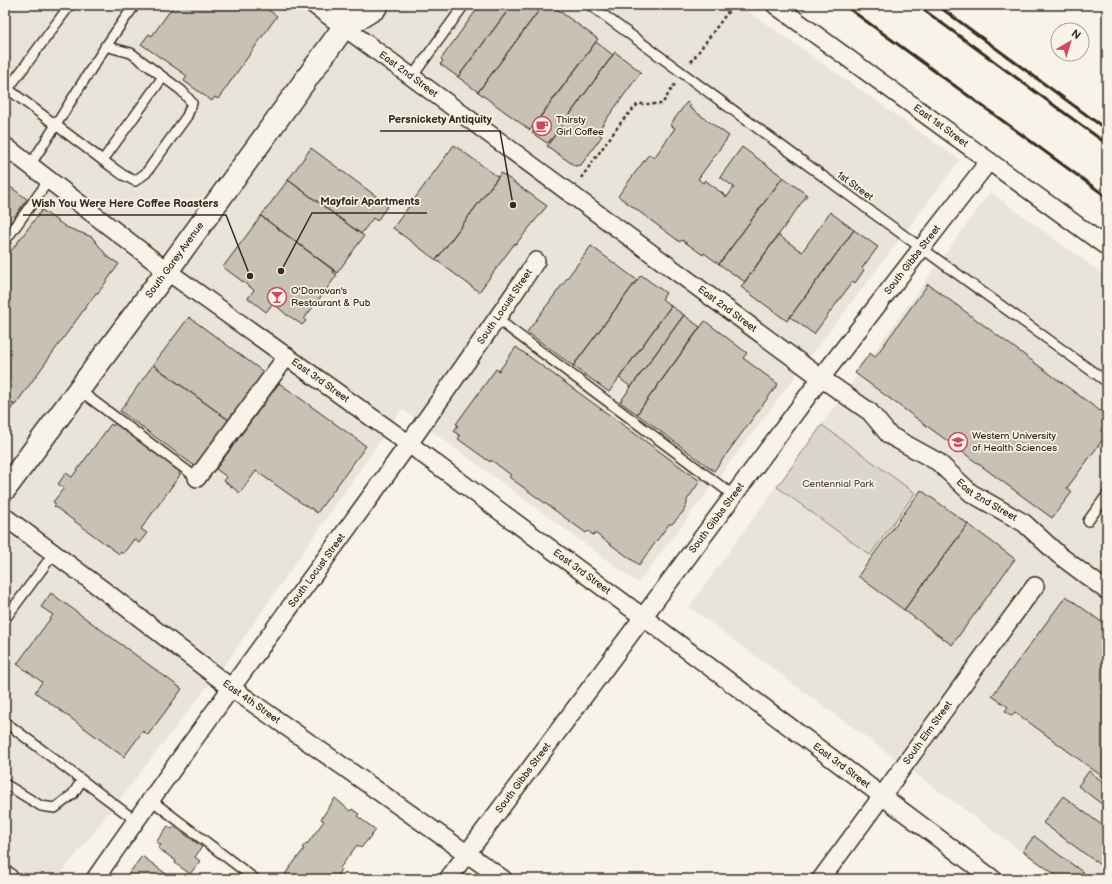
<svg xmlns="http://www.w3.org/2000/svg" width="1112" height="884" font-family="'Balsamiq Sans',sans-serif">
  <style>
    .built { fill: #e9e4d9 }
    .green { fill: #dbd6cb; stroke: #8b8074 }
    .building { fill: #c8c1b6; stroke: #3b2a1e }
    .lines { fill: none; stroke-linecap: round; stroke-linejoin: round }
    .lane-casing { stroke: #3b2a1e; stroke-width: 12 }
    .street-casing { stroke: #3b2a1e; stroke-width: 20 }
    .primary-casing { stroke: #3b2a1e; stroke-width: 25 }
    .path { stroke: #3b2a1e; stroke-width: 2.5; stroke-dasharray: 3 3; stroke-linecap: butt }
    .lane { stroke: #f7f3e8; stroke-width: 9 }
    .street { stroke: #f7f3e8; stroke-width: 17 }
    .primary { stroke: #f7f3e8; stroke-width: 22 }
    .rail { stroke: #3b2a1e; stroke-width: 3 }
    .labels { text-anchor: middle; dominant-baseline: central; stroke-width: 3.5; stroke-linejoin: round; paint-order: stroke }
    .street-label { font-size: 10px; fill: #3b2a1e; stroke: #f7f3e8 }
    .poi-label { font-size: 10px; fill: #3b2a1e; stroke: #f7f3e8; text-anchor: start }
    .park-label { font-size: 10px; fill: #5b4c41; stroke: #f7f3e8 }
    .leader { fill: none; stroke: #3b2a1e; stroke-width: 1.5 }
    .callout-dot { fill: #3b2a1e; stroke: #f7f3e8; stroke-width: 1.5 }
    .callout-label { font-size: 11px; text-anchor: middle; font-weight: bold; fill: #3b2a1e; stroke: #f7f3e8; stroke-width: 3.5; stroke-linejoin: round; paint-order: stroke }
  </style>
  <rect width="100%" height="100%" fill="#f7f3e8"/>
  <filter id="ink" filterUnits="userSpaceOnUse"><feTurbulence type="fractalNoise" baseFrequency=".025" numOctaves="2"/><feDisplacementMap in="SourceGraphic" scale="8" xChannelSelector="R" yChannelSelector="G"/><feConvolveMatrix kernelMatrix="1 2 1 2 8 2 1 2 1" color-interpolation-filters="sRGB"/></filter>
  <g filter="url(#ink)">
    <path class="built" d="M5,5h734l221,155 -322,423 -236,-174 -173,250 -172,220h-52z
      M990,192l117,85v602h-48l-370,-272z"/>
    <path class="green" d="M822,425l93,68 -45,62 -93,-68z"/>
    <path class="building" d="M174,5h87l16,11 -59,83 -3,-2 -3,4 -28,-20 3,-5 -46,-32 8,-10 3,2z
      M480,5h32l-54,72 -18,-13 3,-3 -2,-2z
      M512,5h31l-65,87 -20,-15z
      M543,5h8l47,34 -68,91 -52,-38z
      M596,42l17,13 -62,85h-1l-3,3 -15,-10 3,-4 -2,-2z
      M615,52l26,20 -44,60 5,4 -21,29 -6,1 -28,-20z
      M687,102l4,3 -2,2 40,29 -31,43 5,4 2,-3 22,17 7,-10 -14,-10 22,-30 41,30 -64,87 -15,-11 -1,2 -21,-15 -2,2 -62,-46 31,-42 5,4 21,-30 -5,-3z
      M454,145l44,32 -62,83 -43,-32z
      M311,148l77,57 -11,16 -4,-3 -12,16 -73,-54z
      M501,173l46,33 -31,38 -1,-1 -36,49 -43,-32z
      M783,177l24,18 -62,87 -26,-18z
      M288,180l76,56 -27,37 -76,-57z
      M5,183l22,16 -22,31z
      M42,210l24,17 26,10 16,20 11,7 -21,29h-2l-81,112 -10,-7v-139z
      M830,212l24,18 -67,91 -46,-34 37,-52 24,17z
      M261,216l73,54 -1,2 4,3 -33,44 2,2 -4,4 -14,-10v1l-15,-13 -7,9 -18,-14 6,-8 -31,-23z
      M854,230l24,17 -16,21 2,2 -9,13 -2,-2 -39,53 -24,-17z
      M591,246l46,34 -64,86 -46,-34z
      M641,275l25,18 -4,6 9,7 -62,86 -36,-26z
      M928,284l179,132v18l-40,54 5,4 -20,26 -197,-145 15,-20 5,4z
      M671,306l13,9 -53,72 -12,-9z
      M684,315l16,12 -63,87 -17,-12z
      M189,317l76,56 -35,48 -77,-56z
      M705,321l42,32 -4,5 35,26 -64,87 -77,-57z
      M516,347l184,134 -13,19v4l-4,8 -11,12h-3l-30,41 -44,-32 -2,2 -5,-4 -2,2 -77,-56 2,-2 -20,-15 -1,2 -32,-23 2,-3 -6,-5 4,-6 -2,-1 40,-55 3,2z
      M153,365l77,56 -34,46 -76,-56z
      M279,383l87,63 -49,67 -6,-5 -1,1 -54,-38 -16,22 -16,-12 3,-4 -11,-8z
      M5,398l9,7 -9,12z
      M115,423l65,49 -1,2 1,1 -39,54 6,4 -8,10 -5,-4 -11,15 -2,-2 -2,2 -65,-48 2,-2 -3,-2 11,-14 -6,-4 8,-11 6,4 39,-53 2,2z
      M921,490l47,34 -64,86 -46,-34z
      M968,524l47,35 -63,86 -48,-35z
      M51,593l131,96 -34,46 -5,-4 -19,26 -89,-65 7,-10 -25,-18 36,-49 -12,-8z
      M1066,596l41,30v154l-92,-68 -3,4 -7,-5 3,-4 -16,-11z
      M1089,771l18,14v23l-29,-22z
      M1063,796l44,33v41l-64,-47z
      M335,798l15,13 2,-2 7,5 -2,2 19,14 -15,18 -4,-3 -17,23 1,1 -6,10h-44l-6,-5 19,-25 -2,-1 4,-5 1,1 17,-23 -3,-2z
      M168,826l4,3 2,-3 28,21 -7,10 5,4 -10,13 -15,-11 1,-2 -18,-13 3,-3 -5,-3z
      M1034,836l58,43h-31l-38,-28z
      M142,856l31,23h-48z"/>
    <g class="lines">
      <defs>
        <path id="lane" d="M70,5l-62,84 97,73 18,13 12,6 11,-8 41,-57 5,-13 -10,-12 -51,-38 -26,-7
          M590,5l283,208 234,169
          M412,77l52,-72
          M103,160l60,-83
          M30,165c36,-53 66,-109 105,-160
          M5,241l44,-61
          M497,319l236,176
          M79,390l118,88
          M1088,521l19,-26
          M5,619l49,-66
          M5,722l130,98
          M5,784l36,22 14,2 18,-14 9,-14
          M151,800l104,79"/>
        <g id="street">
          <path id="s1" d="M314,5l507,373 49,34 19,23 49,27 33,31 53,30 35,32 48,36"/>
          <path id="s2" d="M775,5l332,242"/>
          <path id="s3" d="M5,146l162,125 242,173 234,173 350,262"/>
          <path d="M197,478l90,-122"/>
          <path id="s4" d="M5,517l105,78 120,92 273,192"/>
          <path id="s5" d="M95,879c144,-208 300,-408 441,-618"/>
          <path id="s6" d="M448,879l373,-501 168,-217"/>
          <path id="s7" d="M821,879c72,-97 142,-196 214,-293"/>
        </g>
        <g id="primary">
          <path d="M344,27l31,-19 2,-3"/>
          <path id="s8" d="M5,489l162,-218 177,-244 2,-22"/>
          <path d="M5,877l2,2"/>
        </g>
      </defs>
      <use href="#lane" class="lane-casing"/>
      <use href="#street" class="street-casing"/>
      <use href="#primary" class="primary-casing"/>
      <path class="path" d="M691,62l42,-57
        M581,178l41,-57 16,-17h24l13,-20"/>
      <use href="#lane" class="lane"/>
      <use href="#street" class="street"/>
      <use href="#primary" class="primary"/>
      <path class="rail" d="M844,5l263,192
        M917,5l190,139
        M937,5l170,125"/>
    </g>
  </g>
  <defs>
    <symbol id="cafe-ring" viewBox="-11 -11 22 22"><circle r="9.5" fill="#f7f3e8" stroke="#d1495b" stroke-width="1.5"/><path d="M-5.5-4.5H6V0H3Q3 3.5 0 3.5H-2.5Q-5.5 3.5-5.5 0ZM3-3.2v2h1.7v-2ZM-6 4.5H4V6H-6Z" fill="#d1495b"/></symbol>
    <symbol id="bar-ring" viewBox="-11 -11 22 22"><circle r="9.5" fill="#f7f3e8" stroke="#d1495b" stroke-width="1.5"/><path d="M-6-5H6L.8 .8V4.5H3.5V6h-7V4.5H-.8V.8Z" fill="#d1495b"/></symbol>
    <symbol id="university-ring" viewBox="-11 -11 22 22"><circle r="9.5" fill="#f7f3e8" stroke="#d1495b" stroke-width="1.5"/><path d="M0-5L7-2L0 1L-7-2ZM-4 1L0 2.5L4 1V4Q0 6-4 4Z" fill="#d1495b"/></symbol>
  </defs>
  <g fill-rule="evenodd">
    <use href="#cafe-ring" x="531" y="115" width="22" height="22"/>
    <use href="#bar-ring" x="266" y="286" width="22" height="22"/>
    <use href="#university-ring" x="947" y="431" width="22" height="22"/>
  </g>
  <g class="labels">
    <g class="street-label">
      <text stroke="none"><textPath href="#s1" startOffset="117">East 2nd Street</textPath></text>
      <text stroke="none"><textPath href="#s2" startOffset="205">East 1st Street</textPath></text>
      <text transform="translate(855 186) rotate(36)">1st Street</text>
      <text stroke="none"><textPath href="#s8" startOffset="285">South Garey Avenue</textPath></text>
      <text stroke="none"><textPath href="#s6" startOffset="774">South Gibbs Street</textPath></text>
      <text stroke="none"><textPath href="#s5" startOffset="704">South Locust Street</textPath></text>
      <text stroke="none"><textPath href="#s1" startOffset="513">East 2nd Street</textPath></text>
      <text stroke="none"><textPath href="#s3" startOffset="393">East 3rd Street</textPath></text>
      <text stroke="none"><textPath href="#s1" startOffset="837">East 2nd Street</textPath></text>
      <text stroke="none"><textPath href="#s6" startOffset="450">South Gibbs Street</textPath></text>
      <text stroke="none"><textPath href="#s5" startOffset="380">South Locust Street</textPath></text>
      <text stroke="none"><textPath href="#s3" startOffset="717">East 3rd Street</textPath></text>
      <text stroke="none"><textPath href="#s4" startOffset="308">East 4th Street</textPath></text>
      <text stroke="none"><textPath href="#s7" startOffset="181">South Elm Street</textPath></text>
      <text stroke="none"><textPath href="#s3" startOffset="1041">East 3rd Street</textPath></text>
      <text stroke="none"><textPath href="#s6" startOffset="126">South Gibbs Street</textPath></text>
    </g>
    <g class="poi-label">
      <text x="556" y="120">Thirsty<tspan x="556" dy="12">Girl Coffee</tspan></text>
      <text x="291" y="291">O'Donovan's<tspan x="291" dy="12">Restaurant &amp; Pub</tspan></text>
      <text x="972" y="436">Western University<tspan x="972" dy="12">of Health Sciences</tspan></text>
    </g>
    <g class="park-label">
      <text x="838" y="484">Centennial Park</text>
    </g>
  </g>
  <path class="leader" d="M513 205L500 131H380M281 271L312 213H427M250 276L226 215H23"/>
  <g class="callout-dot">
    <circle cx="513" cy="205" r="4"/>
    <circle cx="281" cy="271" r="4"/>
    <circle cx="250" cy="276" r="4"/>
  </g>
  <g class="callout-label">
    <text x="440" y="123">Persnickety Antiquity</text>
    <text x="370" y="205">Mayfair Apartments</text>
    <text x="125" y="207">Wish You Were Here Coffee Roasters</text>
  </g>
  <rect width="1112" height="884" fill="none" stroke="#f7f3e8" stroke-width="20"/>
  <rect x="10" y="10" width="1092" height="864" fill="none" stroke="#3b2a1e" stroke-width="1.5" filter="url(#ink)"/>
  <g transform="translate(1070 42) rotate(38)"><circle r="19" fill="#f7f3e8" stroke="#aca397"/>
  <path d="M0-3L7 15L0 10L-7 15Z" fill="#d1495b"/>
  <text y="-6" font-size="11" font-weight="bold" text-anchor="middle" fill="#3b2a1e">N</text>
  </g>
</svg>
